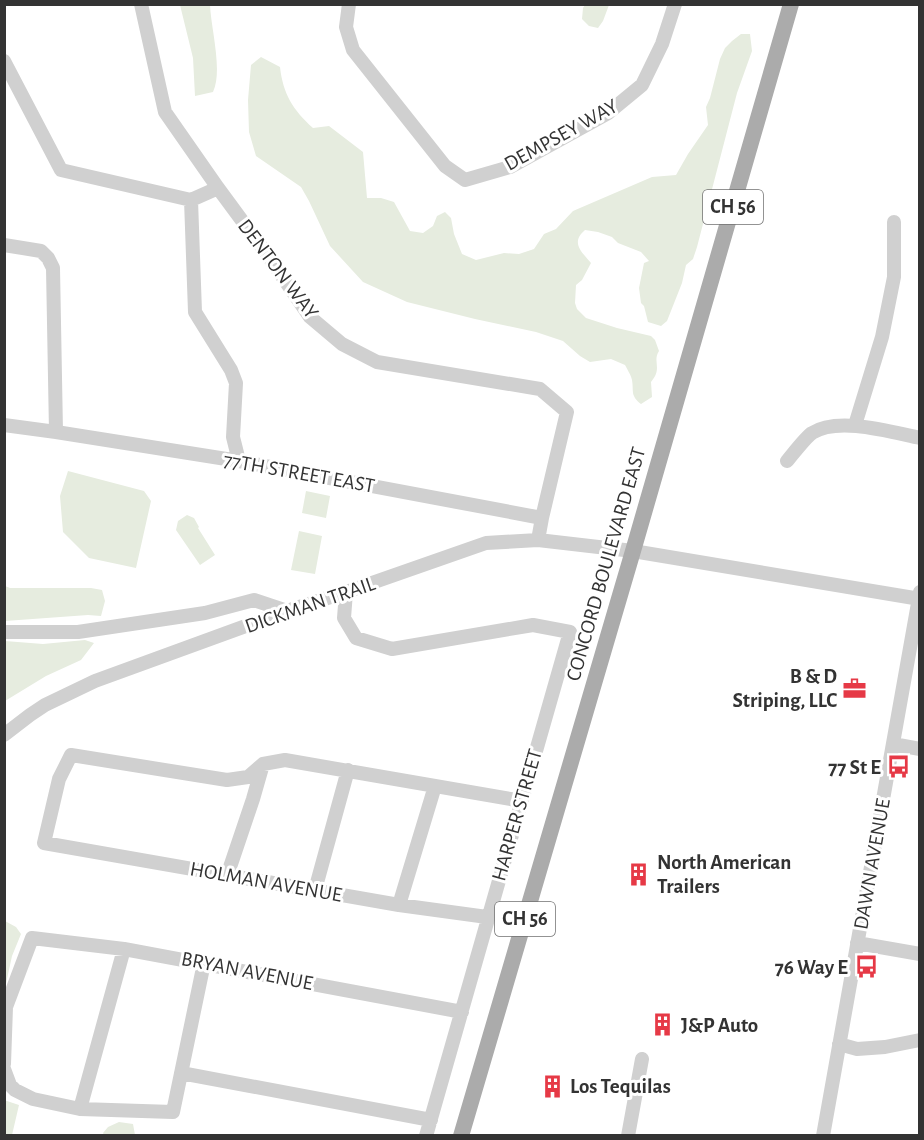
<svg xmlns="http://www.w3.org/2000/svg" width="924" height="1140" font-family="'Alegreya Sans',sans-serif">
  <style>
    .green { fill: #e6ecdf }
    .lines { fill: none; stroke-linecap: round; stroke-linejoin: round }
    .minor { stroke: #d0d0d0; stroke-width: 14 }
    .major { stroke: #ababab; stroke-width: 16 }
    .labels { text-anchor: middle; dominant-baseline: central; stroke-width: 6; stroke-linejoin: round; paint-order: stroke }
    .shield { fill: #fff; stroke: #707070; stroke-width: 1.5 }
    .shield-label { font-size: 20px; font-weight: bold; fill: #333 }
    .street-label { font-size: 21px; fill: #333; stroke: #fff }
    .poi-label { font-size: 21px; font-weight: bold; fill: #333; stroke: #fff; text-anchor: end }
  </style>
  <rect width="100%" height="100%" fill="#fff"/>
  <path class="green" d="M180,5h30c1,24 13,66 3,87l-18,4 -2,-38z
    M585,5h24l-6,16 -5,7 -9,-2 -7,-7 1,-11z
    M741,34h9l2,17 -15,42 -40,154 -4,12 -7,6 -4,18 -15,38 -6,5 -13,-4 -4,-16 -3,-3 -2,-15 5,-25 5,-2 -8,-9 -23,-9 -6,-6 -14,-5 -13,-2c-15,13 -3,22 6,33l-9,17 -6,5 -1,18 2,6 9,9 31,10 34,8 4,4 4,11c-7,11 4,17 -8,31l1,15 -11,7c-11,-9 -7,-12 -9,-24 -1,-5 -5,-11 -7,-15l-14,-6 -21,3 -10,-6 -17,-15 -27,-9 -61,-13 -68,-17 -44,-20 -33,-36 -21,-45 -8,-14 -45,-31 -7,-24 -1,-32 3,-35 10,-8 19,10c3,27 13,43 33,61l16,-2 34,26 4,46h14l13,4 16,29 13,2 10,-7 4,-10 8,-4 6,6 3,16 8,20 14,6 28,-7 15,1 15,-5 10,-15 12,-5 17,-18 79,-34 24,-2 12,-21 20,-29 -2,-18 4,-9 10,-39 5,-11 7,-7z
    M68,471l76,20 7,10 -15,67 -47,-10 -26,-26 -3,-36z
    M306,491l24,5 -4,22 -24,-5z
    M187,515l7,3 5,9 -1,1 17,27 -15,10 -24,-35 2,-9z
    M299,531l23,5 -7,38 -24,-4z
    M5,586l5,2h81l11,2 3,11 -4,15 -13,-1 -83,6z
    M85,640l9,3 -13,17 -35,16 -41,25v-60l38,3z
    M5,921l11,6 5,7 -9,22 -7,32z
    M4,1100l15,5 -7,30h-7z
    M119,1122l14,2 2,11h-31l-1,-2 5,-6z"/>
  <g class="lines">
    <path class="minor" d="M141,4l24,108 53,76 51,69 41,60 32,27 35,18 163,27 27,23 -25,106 -4,22
      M349,4l-3,23 7,23 92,116 20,14 45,-13 98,-54 34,-28 20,-41 13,-40
      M4,61l57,109 130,30 27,-12
      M191,200l4,112 36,58 5,13 -3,54 6,24
      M4,245l37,6 7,7 5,10 3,164 -52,-7
      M855,425l27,-88 12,-60v-55
      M56,432l183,29 303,57
      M787,461c6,-7 18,-23 25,-28 26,-17 79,-1 108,5
      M346,592l-2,26 12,20 36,11 141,-24 37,7 -144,504
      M4,632h74l127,-19 49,-13 33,11
      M4,735l26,-20 15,-10 50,-24 192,-70 59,-19 140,-49 52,-3 95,11 287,48
      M893,744l27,5
      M227,876l26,-77 10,-35
      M315,890l33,-120
      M399,905l36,-119
      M487,917l-88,-12 -355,-62 15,-64 12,-24 156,25 21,-3 15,-13 22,-4 237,41
      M857,943l63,11
      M839,1044l18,5 28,-2 35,-7
      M4,1064l2,-57 26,-69 92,11 338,63
      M4,1069l6,16 5,5 18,9 47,10 93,3 31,-149
      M181,1073l250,47
      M80,1109l44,-160
      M628,1136l14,-77
      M823,1136l97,-544"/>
    <path class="major" d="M461,1136l172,-585 158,-547"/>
  </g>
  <defs>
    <symbol id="office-bare" viewBox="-9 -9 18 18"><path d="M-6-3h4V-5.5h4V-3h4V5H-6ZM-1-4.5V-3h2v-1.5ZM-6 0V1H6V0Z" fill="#e63946" stroke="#fff" stroke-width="2.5" paint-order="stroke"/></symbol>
    <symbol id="bus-bare" viewBox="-9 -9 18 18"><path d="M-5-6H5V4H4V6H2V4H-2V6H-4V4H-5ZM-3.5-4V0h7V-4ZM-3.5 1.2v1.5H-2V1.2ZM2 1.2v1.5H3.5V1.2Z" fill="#e63946" stroke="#fff" stroke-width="2.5" paint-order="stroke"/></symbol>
    <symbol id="building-bare" viewBox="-9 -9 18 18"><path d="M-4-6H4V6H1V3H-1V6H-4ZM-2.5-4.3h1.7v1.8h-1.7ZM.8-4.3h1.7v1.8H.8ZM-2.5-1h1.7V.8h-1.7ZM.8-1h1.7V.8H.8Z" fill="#e63946" stroke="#fff" stroke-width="2.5" paint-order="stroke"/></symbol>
  </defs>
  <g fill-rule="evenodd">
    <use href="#office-bare" x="838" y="672" width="33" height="33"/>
    <use href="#bus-bare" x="882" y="750" width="33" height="33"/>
    <use href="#building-bare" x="622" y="858" width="33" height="33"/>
    <use href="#bus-bare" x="850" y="950" width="33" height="33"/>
    <use href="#building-bare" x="646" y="1008" width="33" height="33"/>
    <use href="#building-bare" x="536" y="1070" width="33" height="33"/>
  </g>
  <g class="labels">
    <g class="shield">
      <rect x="703" y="190" width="60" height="34" rx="4.5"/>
      <rect x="495" y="902" width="60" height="34" rx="4.5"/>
    </g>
    <g class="shield-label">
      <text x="733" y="207">CH 56</text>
      <text x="525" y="919">CH 56</text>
    </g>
    <g class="street-label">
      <text transform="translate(561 135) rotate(-29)">DEMPSEY WAY</text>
      <text transform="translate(278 269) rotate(53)">DENTON WAY</text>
      <text transform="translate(299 473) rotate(10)">77TH STREET EAST</text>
      <text transform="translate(606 564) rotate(-74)">CONCORD BOULEVARD EAST</text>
      <text transform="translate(310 605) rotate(-19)">DICKMAN TRAIL</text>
      <text transform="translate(517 815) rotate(-74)">HARPER STREET</text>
      <text transform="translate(872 864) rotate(-80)">DAWN AVENUE</text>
      <text transform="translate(266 882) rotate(10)">HOLMAN AVENUE</text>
      <text transform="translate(247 971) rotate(11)">BRYAN AVENUE</text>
    </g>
    <g class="poi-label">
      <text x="837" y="676">B &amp; D<tspan x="837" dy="24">Striping, LLC</tspan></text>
      <text x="881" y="767">77 St E</text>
      <text x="657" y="862" text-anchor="start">North American<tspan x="657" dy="24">Trailers</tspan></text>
      <text x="848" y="967">76 Way E</text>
      <text x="681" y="1025" text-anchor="start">J&amp;P Auto</text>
      <text x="570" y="1086" text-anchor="start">Los Tequilas</text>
    </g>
  </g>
  <rect width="924" height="1140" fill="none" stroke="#333333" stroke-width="12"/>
</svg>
